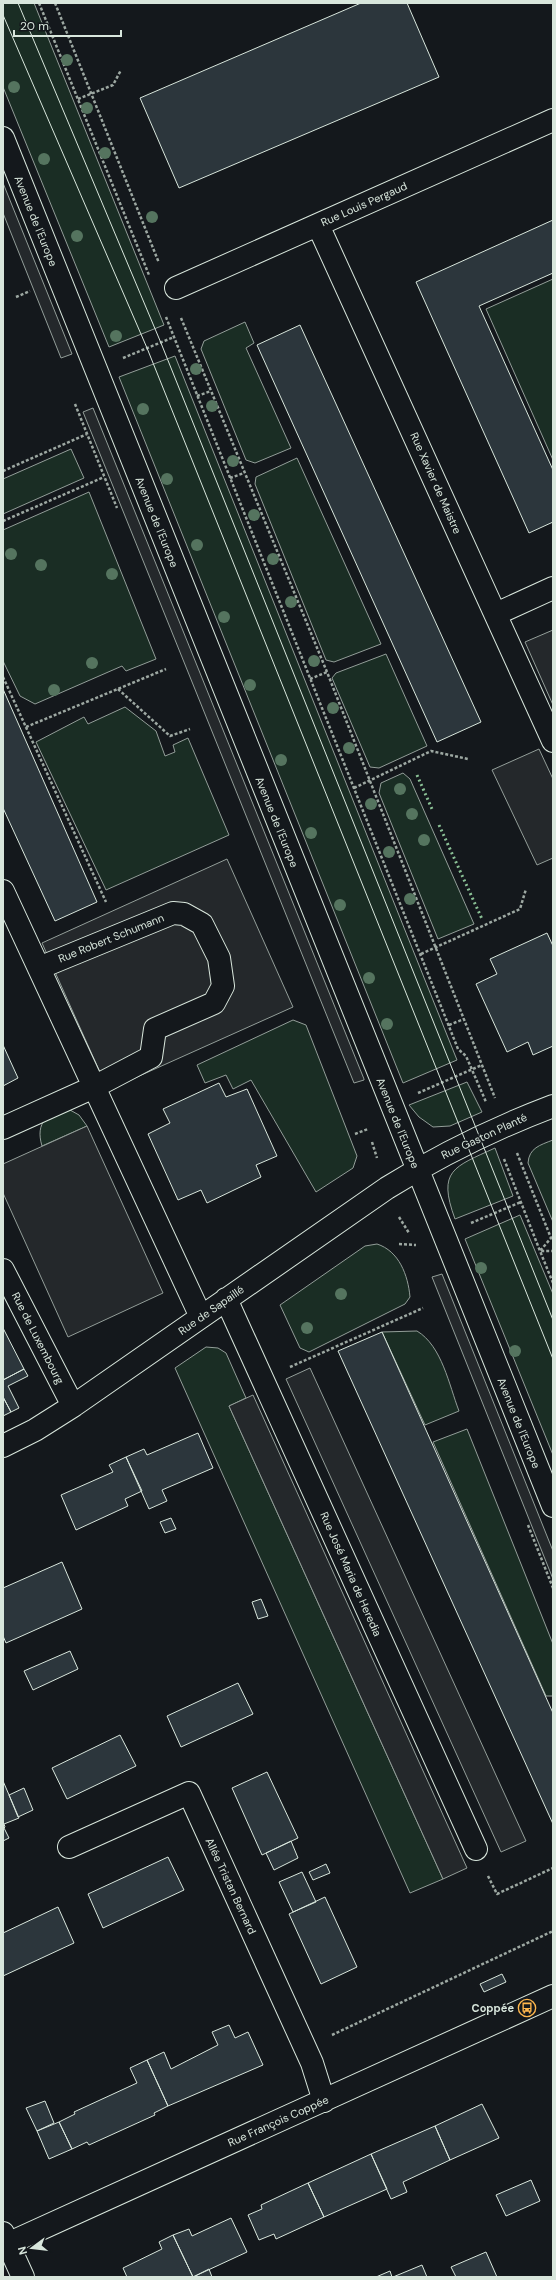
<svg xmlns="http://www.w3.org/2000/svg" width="556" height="2280" font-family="'DM Sans',sans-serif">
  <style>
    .green { fill: #1a2d24; stroke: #939e99 }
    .parking { fill: #24282b; stroke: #939e99 }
    .building { fill: #2c363c; stroke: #d8e6dc }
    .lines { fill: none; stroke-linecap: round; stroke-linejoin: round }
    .minor-casing { stroke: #d8e6dc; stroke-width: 24 }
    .path { stroke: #9da8a2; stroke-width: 2.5; stroke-dasharray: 3 2; stroke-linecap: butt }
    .minor { stroke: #14181c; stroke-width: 22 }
    .tram { stroke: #d8e6dc; stroke-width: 1 }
    .hedge { stroke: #8ac095; stroke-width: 3; stroke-dasharray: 2 3; stroke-linecap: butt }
    .tree { fill: #55745f }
    .labels { text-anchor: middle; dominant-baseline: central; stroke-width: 3; stroke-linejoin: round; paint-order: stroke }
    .street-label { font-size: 11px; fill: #d8e6dc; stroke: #14181c }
    .poi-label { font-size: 11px; font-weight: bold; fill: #d8e6dc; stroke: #14181c; text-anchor: end }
  </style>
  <rect width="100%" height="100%" fill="#14181c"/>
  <path class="green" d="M3,3h31l130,322 -55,22 -106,-260z
    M553,279v181l-67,-151z
    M245,322l9,21 -8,5 45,100 -36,15 -9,-3 -45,-111 3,-8z
    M175,356l282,704 -54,23 -284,-706z
    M71,449l13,29 -81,36v-35z
    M297,458l84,186 -47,18 -8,-2 -71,-176 1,-7z
    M89,492l67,167 -30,12 -4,-5 -87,38 -15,-8 -17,-35v-131z
    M386,654l41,92 -48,22 -9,-1 -38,-89 4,-5z
    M125,707l31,24 9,25 10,-4 -2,-7 15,-7 41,97 -123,55 -70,-148 48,-25 4,7z
    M403,773l7,6 64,145 -36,15 -59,-146 2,-10z
    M293,1020l13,5 51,131 -4,12 -37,24 -65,-112 -18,9 -7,-14 -21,8 -8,-18z
    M467,1082l15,30 -32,14 -17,1 -14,-10 -10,-12z
    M70,1110l9,5 8,11 -45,20c-7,-23 5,-35 28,-36z
    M553,1140v82l-25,-59c1,-15 12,-18 25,-23z
    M495,1148l18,48 -58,23c-18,-49 -1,-52 40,-71z
    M520,1215l33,79v161l-88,-216z
    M377,1244c22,7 31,31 33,53l-5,7 -96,48 -9,-4 -20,-43 85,-59z
    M417,1331c25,15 32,54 42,80l-34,14 -43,-93z
    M206,1347l12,1 8,5 20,45 -17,8 214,473 -33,14 -235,-525z
    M467,1429l86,215v52h-7l-113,-254z"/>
  <path class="parking" d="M3,183l69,171 -11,4 -58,-145z
    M93,408l271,671v1l-10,3 -271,-671z
    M553,630v75l-28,-63z
    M539,749l14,30v79l-16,7 -45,-95z
    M227,859l66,148 -185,83 -66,-147z
    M87,1126l76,167 -95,44 -65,-144v-29z
    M442,1274l111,277v28l-121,-302z
    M310,1368l216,473 -25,11 -215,-473z
    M253,1395l214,473 -24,11 -214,-473z"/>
  <path class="building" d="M361,3h46l32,74 -260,111 -39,-90z
    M553,220v53l-74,33 74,164v52l-24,11 -113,-251z
    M300,325l181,397 -44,20 -180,-397z
    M3,689l94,213 -42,19 -52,-113z
    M547,933l6,13v100l-20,9 -5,-13 -21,10 -31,-68 21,-10 -7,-15z
    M3,1045l15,33 -15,8z
    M219,1083l7,14 21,-8 30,67 -21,9 5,12 -54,26 -6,-13 -23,10 -30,-66 22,-11 -7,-14z
    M3,1328l21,41 -21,11z
    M382,1332l171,381v111l-215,-473z
    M24,1369l4,7 -20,10 11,22 -8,4 -8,-15v-17z
    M3,1397l8,15 -8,4z
    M198,1433l15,35 -51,22 5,11 -18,8 -23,-52 18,-8 3,6z
    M126,1457l16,34 -17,8 3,7 -52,24 -15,-35 52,-23 -4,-7z
    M171,1518l5,11 -11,4 -5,-11z
    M62,1562l20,47 -76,34 -3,-7v-48z
    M261,1599l7,17 -10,3 -6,-17z
    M70,1651l8,18 -45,21 -9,-19z
    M238,1683l15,31 -72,33 -14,-31z
    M120,1735l16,31 -69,33 -15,-31z
    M267,1772l31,66 -36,17 -30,-67z
    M3,1781l16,37 -15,6 1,3 -2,2z
    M24,1788l9,22 -15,7 -9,-22z
    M4,1828l5,10 -6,3v-12z
    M291,1841l7,17 -24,12 -8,-17z
    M168,1857l16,33 -81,38 -15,-34z
    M326,1864l4,9 -17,7 -4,-8z
    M302,1872l14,30 -23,10 -14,-30z
    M325,1897l32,70 -36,17 -32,-70z
    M58,1907l16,36 -71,33v-43z
    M502,1974l4,8 -22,10 -4,-8z
    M229,2025l6,13 13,-6 15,33 -95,41 -21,-46 17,-8 7,17 47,-24 -6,-13z
    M147,2060l21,46 -14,7 1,2 -66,30 -2,-3 -15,7 -13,-27 16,-8 -1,-2 63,-29 -7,-15z
    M45,2101l9,22 -17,8 -11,-23z
    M482,2104l17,34 -49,22 -15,-34z
    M59,2122l13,27 -23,10 -12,-28z
    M435,2126l15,34 -47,22 4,10 -16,7 -20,-45z
    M371,2154l16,35 -63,28 -16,-34z
    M531,2180l9,21 -34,15 -10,-21z
    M308,2183l16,34 -48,22 -2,-5 -15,6 -11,-25 14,-6 -1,-4z
    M231,2218l16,34 -54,25 -20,-42 16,-6 3,7z
    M173,2235l20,42h-66l-4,-9 39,-19 -3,-7z
    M486,2252l11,25h-41l-5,-10z
    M422,2265l5,12h-34z
    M209,2269l3,8h-19z
    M390,2271l2,6h-16z"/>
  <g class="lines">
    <defs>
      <path id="minor" d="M3,138l550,1368
        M318,225l235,516
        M176,288l377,-168
        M496,614l57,-26
        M3,891l198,426
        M3,1128l91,-41 57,-30 4,-28 59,-26 9,-17 -4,-28 -17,-34 -18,-10 -11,-1 -134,55
        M3,1270l70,136
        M226,1299l250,550
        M3,1446l32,-16 38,-24 314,-218c53,-33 108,-60 166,-82
        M69,1847l120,-54 123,270 12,38
        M3,2233l20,44
        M3,2246l550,-250"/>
    </defs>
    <use href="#minor" class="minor-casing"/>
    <path class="path" d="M39,3l110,272
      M55,3l104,260
      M78,99l35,-14 8,-15
      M16,297l14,-6
      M166,317l292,732 8,7 20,46
      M181,318l146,354 168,426
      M123,358l51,-21
      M197,396l14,-5
      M75,404l42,104
      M3,471l84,-37
      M230,478l14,-5
      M3,521l101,-44
      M3,677l103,225
      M310,679l17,-7
      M118,689l52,47 20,-7
      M26,727l140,-58
      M354,788l77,-37 37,8
      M421,954l99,-45 6,-20
      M449,1025l15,-6
      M418,1093l64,-28
      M355,1134l13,-5
      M372,1142l5,16
      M517,1153l34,85 -11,13 13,32
      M504,1159l36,92h13
      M399,1217l10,16
      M471,1223l50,-21
      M399,1244l17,1
      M290,1367l133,-59
      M528,1525l25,63
      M488,1876l9,18 56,-26
      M332,2035l221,-104"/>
    <use href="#minor" class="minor"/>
    <path class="tram" d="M18,3l143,340 392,977
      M3,15l144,333 406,1011"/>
    <path class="hedge" d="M417,775l15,34
      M439,825l43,94"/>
  </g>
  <g class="tree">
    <circle cx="67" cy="60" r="6"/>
    <circle cx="14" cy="87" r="6"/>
    <circle cx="87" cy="108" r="6"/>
    <circle cx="105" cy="153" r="6"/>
    <circle cx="44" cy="159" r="6"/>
    <circle cx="152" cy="217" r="6"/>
    <circle cx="77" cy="236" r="6"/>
    <circle cx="116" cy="336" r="6"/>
    <circle cx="196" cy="369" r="6"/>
    <circle cx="212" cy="406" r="6"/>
    <circle cx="143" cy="409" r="6"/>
    <circle cx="233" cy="461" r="6"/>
    <circle cx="167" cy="479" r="6"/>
    <circle cx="254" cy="515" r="6"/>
    <circle cx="197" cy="545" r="6"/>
    <circle cx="11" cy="554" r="6"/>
    <circle cx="273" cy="559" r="6"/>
    <circle cx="41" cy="565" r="6"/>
    <circle cx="112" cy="574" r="6"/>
    <circle cx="291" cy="602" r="6"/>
    <circle cx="224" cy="617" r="6"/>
    <circle cx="314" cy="661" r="6"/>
    <circle cx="92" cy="663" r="6"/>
    <circle cx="250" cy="685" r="6"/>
    <circle cx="54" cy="690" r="6"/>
    <circle cx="333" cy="708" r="6"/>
    <circle cx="349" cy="748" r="6"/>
    <circle cx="281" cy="760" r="6"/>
    <circle cx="400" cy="789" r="6"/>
    <circle cx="371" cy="804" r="6"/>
    <circle cx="412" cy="814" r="6"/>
    <circle cx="311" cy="833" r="6"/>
    <circle cx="424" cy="840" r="6"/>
    <circle cx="389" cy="852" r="6"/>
    <circle cx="410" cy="899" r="6"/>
    <circle cx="340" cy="905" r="6"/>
    <circle cx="369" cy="978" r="6"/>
    <circle cx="387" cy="1024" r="6"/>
    <circle cx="481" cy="1268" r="6"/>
    <circle cx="341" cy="1294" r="6"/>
    <circle cx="307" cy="1328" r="6"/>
    <circle cx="515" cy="1351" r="6"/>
  </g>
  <defs>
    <symbol id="bus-ring" viewBox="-11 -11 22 22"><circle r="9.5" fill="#14181c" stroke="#ffb74d" stroke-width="1.5"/><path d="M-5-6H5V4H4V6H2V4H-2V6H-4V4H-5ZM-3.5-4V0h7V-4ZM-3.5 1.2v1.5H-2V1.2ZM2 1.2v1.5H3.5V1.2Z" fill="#ffb74d"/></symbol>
  </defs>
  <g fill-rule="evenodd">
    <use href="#bus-ring" x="517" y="1998" width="20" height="20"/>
  </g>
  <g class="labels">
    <g class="street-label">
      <text transform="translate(364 204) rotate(-24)">Rue Louis Pergaud</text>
      <text transform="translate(36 221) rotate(68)">Avenue de l'Europe</text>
      <text transform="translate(436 483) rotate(66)">Rue Xavier de Maistre</text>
      <text transform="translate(157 522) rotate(68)">Avenue de l'Europe</text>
      <text transform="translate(277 822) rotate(68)">Avenue de l'Europe</text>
      <text transform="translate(111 938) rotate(-22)">Rue Robert Schumann</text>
      <text transform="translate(398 1123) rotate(68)">Avenue de l'Europe</text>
      <text transform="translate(484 1136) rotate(-25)">Rue Gaston Planté</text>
      <text transform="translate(211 1310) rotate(-35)">Rue de Sapaillé</text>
      <text transform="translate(38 1338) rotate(63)">Rue de Luxembourg</text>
      <text transform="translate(519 1423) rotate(68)">Avenue de l'Europe</text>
      <text transform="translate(351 1574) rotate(66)">Rue José Maria de Heredia</text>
      <text transform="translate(231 1886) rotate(65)">Allée Tristan Bernard</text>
      <text transform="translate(278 2121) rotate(-24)">Rue François Coppée</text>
    </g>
    <g class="poi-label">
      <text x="514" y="2008">Coppée</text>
    </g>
  </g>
  <rect width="556" height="2280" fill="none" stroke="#d8e6dc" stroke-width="8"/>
  <g transform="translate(32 2248) rotate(255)" stroke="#14181c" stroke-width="3" paint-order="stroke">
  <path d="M0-3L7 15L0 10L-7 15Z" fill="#d8e6dc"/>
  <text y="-6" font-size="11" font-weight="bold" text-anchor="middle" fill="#d8e6dc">N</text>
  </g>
  <path d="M14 30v6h107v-6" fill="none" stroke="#d8e6dc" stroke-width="2"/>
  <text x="20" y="30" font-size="12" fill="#d8e6dc" stroke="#14181c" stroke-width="3" paint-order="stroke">20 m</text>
</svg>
